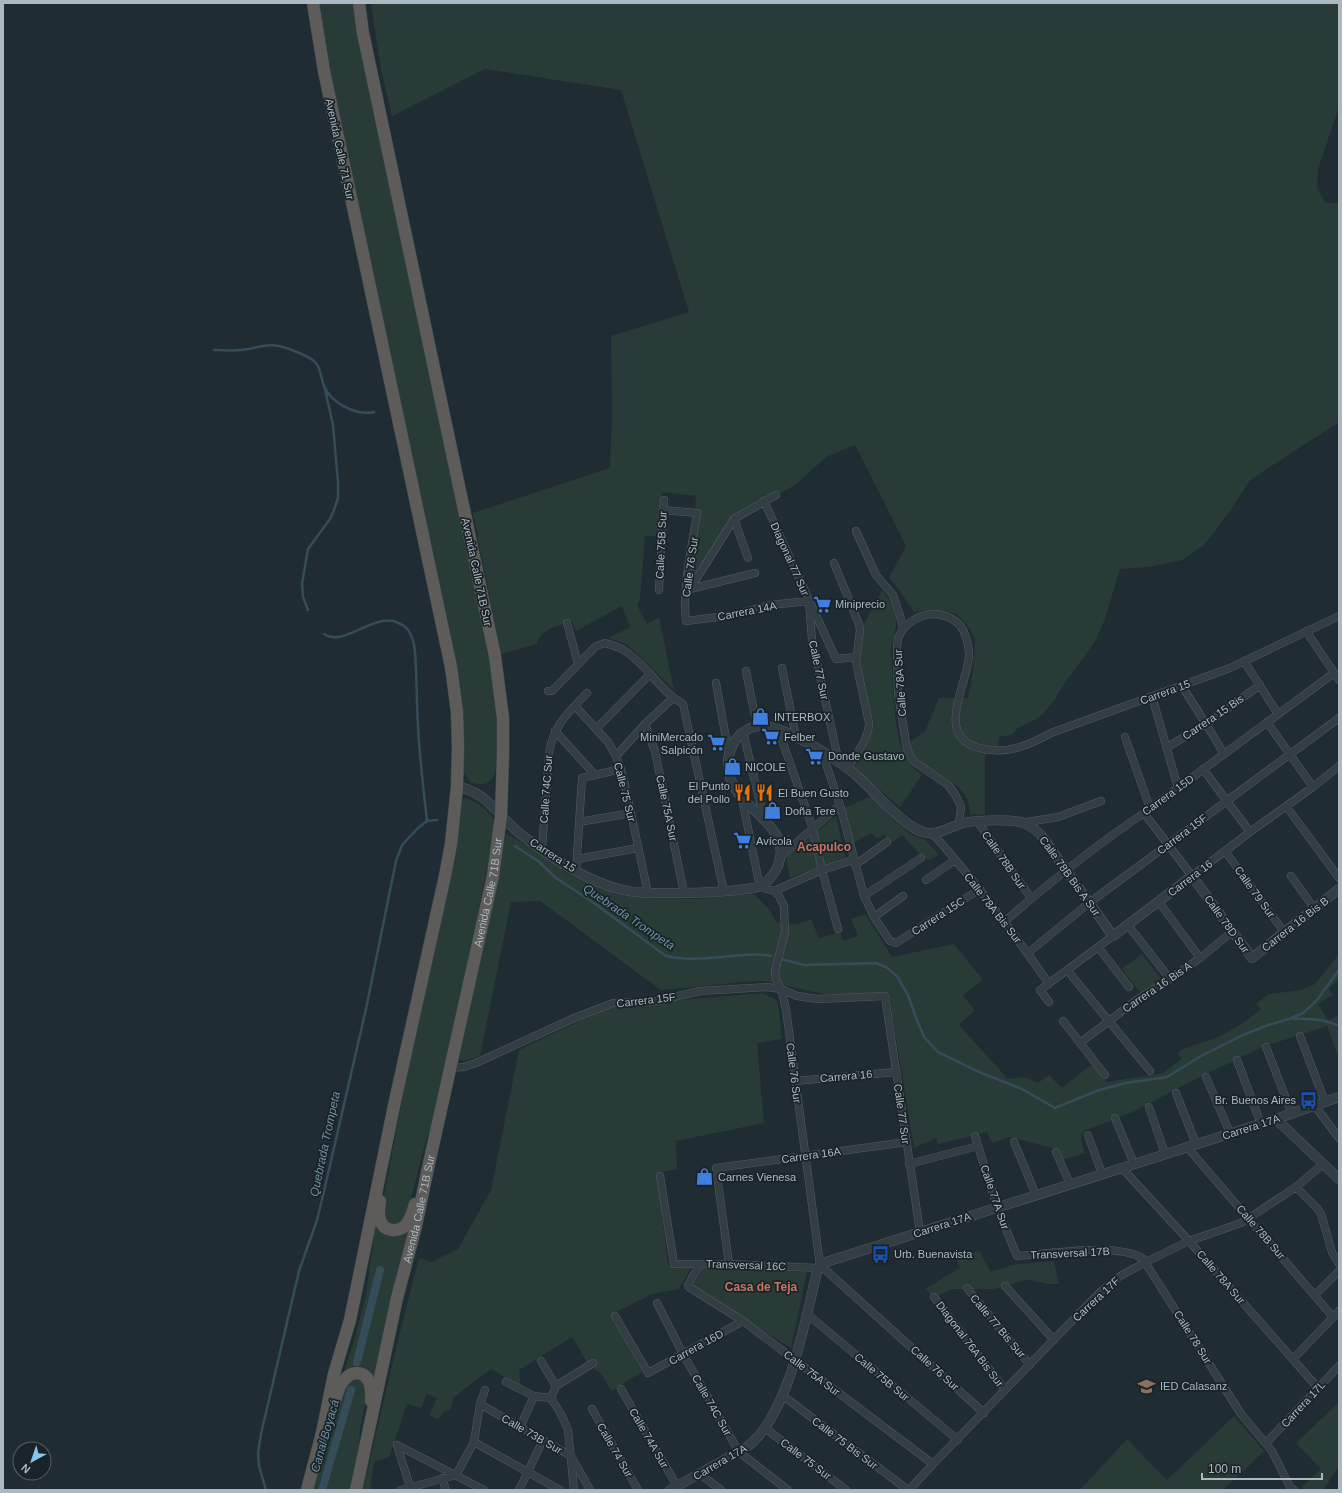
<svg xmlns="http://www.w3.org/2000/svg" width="1342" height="1493" font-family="Helvetica,sans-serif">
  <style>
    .green { fill: #283b36 }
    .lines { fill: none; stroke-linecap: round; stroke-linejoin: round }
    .stream { stroke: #354c59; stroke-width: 2.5 }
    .canal { stroke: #354c59; stroke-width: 8 }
    .minor-casing { stroke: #515c62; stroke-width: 8 }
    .tertiary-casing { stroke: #515c62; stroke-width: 10 }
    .trunk-casing { stroke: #3e494e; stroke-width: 13 }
    .minor { stroke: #333e44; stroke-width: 7 }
    .tertiary { stroke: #333e44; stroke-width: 9 }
    .trunk { stroke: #5d5c5a; stroke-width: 12 }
    .labels { text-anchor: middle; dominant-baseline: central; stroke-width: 3.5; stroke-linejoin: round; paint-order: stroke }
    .street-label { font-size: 11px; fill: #adb9c1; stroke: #192328 }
    .poi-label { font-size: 11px; fill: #adb9c1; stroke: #192328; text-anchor: start }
    .neighbourhood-label { font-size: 12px; font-weight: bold; fill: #c87661; stroke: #192328 }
    .water-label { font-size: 12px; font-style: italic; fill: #7091a2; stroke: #192328 }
  </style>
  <rect width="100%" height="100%" fill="#202c33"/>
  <path class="green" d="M319,3h35l135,647c3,23 17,114 2,130 -5,6 -12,4 -20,3l-7,-11 -1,-24 -6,-73 -7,-46 -42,-186 -60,-284 -24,-117z
    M371,3h968v104l-21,62 -1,17 8,17h14v219l-89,58 -19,30 -27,35 -22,15 -33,7 -29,2 -15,50 -10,23 -29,39 -12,19 -11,14 -5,4 -20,10 -7,7 -12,2 -1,9 -13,10v58l-15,1c1,-44 -58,-36 -60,-73l15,-11 14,-33h29l5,-27 2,-32 -6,-12 -12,-13 -27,-4 -16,2 -18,-26 -7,-8 17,-32 -51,-101 -29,12 -31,28 -63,35 -38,63 -4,-3 6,-84 -34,-4 -4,44h-13l-5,63 -3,6 10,19 12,-7 15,73 -46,-45 -19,-7 21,-11 -8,-21 -46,25 -4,-9c-13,3 -32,7 -35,22l-36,10 -28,-141 137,-45 2,-52 -1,-80 78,-24 -68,-222 -136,-21 -93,47 -11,-47z
    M882,590c7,9 16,24 14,36 -1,8 -4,15 -5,23 2,30 1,85 16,111 3,6 9,11 15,15l-22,32 -46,-39c9,-15 19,-29 18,-46l-12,-58 3,-27 -1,-9z
    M872,796l18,20 20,18 16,6 13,15 -11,5 -8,-6 -18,-19 -11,8 -7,-9 -6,5 -7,-6 -19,11 -8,-36z
    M464,798c14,3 23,11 31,23l-3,26 -58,270 -9,27 -18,70 -9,11 -11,-1 -5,-17 22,-119 49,-219 7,-69z
    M836,816l9,42 -55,20 -4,-21z
    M506,834l31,17 31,23 22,11 25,9 28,4 54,1 57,-5 15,15 7,13 21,2 14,-5 8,19 21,-6 3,9 15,-5 -7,-17 14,-5 27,43 62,-13 29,36 -20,15 12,15 -16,15 49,54 17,-2 13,6 11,-8 13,13 30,-24 14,18 57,-9 18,-14 -3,-7c10,-6 21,-8 32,-12 20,-7 35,-18 51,-31l-5,-5 13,-10 32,-4 14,-6 24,-30v25l-10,9 4,7 -15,9 10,16 11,-4v43l-12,-33 -65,21 -78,38 -49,26 -51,20c-6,7 -1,15 1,22l-23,7 -5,-11 -47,-12 -18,6 -5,-11 -49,12 -2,-6 -22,10 -25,-153 -65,-1 -60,-13h-10l-93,9 -121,-89 -29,1 -31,154 -13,4h-8z
    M1142,954l19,25 -20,15 -19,-25z
    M762,993l13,6 3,4 4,36 -25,4 7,80 -88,18 1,28 -20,4 11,92 24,1 -13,23 -27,5 -42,21 32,57 -31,19 -10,-18 -12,-7 -17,-29 -53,33 2,17 -30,-18 -37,28 -4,13 -5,1 -7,8 -9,-4 8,-17 -10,-4 -6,14 -14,-4 -18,53 -15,5 -4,28 -7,-1 34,-145 22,-86 12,4 27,-13 33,-59 28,-140 85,-41 20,-4z
    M375,1226c12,11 20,16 35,5l-35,146c-9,-7 -20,-10 -31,-6l8,-23 14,-52z
    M979,1251l12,21 21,-7 42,-4 5,23h-11l-18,-4 -9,1 -16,5 -11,3h-42l-18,8 -9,-8 35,-21 -4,-10z
    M704,1266l103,6 -16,76 -98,-62z
    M354,1378l9,1 5,11 -8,39 -1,19 -9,42h-37l7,-27 12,-29 12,-47z
    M1339,1402v67l-1,-1 -15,22h-17l-4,-3 19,-18 -25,-26z
    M1234,1416l30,35 -41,39h-143l47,-51 40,41z"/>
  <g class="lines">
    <path class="stream" d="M214,350c9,0 18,1 27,0 19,-2 28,-9 48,-1 8,3 21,7 27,14 5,6 5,16 8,23 7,17 32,30 50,26
      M308,610l-5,-13 -1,-13 6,-35 22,-30 4,-9 4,-12v-16l-5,-57 -9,-40
      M324,634c19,13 47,-18 69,-13 7,2 14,6 17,12 6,11 5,24 6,36 1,24 1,49 3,73 2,26 5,53 8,79
      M515,846l23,15 18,17 38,25 72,53c22,5 43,2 65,0 15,-1 26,-3 40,0
      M781,959l23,6 72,-2 10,4 11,9 11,19 7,20 9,22 14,15 41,20 43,17 33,19 44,-18 27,-7 41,-6 34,-21 42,-21 25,-10 21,-6 14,-6 14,-13 22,-30
      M1293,1019c15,-1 32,0 46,7
      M266,1490l-7,-24 -1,-13 3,-19 38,-163 18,-51 8,-33 41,-178 30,-148 6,-16 15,-16 10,-8 10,-1"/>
    <path class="canal" d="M357,1362l23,-92
      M322,1490l29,-100"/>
    <defs>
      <path id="minor" d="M764,501l72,158 20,-2
        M663,510l34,3c-5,35 -15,73 -11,108l48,-6 35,-10 40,-4 3,39 27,123
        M734,519l14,39
        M856,531l20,44 17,20 8,24 2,10 -5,9 -1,10 1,46 9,55 6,12 35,24 6,8 4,7 3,7 -2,17
        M834,563l25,61 1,6 -4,32 13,61c0,16 -14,32 -21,45
        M690,589l44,-70 42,-24
        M690,589l65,-16
        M659,590l5,-90
        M567,623l11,40
        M903,629c8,-9 19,-15 32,-15 11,1 23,6 28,16 4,8 6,17 6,26 -2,31 -37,84 15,93 25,5 45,-4 67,-16l179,-65 109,-52
        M1306,631l33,49
        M1244,661l34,53
        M782,668l14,69
        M746,671l11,55
        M716,683l13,72
        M1182,686l24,38 18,30
        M548,691h4l44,-45 9,-3c6,2 14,4 20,8 22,14 35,40 58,53l41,188
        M1152,696l26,92
        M575,706l33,36 8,14 7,20 25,117
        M1267,722l46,65
        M645,724l10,27 29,142
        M596,729l54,-55
        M778,729l35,100 9,41 16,59
        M555,731l40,44
        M743,732l21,87
        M1125,737l25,71
        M1166,748l40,-24 54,-39
        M822,752l18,53 24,91 10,21 16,24 6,2 84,-54
        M616,756l29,-32 28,-26
        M1203,769l47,63
        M742,799l18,88 14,4 5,5 5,10 1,26 -10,39 1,8 5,10 5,20 34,256 164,148
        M1286,806l53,72
        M1144,813l48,63 58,-44 63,-45 26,-21
        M977,821l54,77
        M579,822l52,-9
        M1021,823l37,-6 43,-16
        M933,834c42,47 80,98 116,150
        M542,849l7,-97c6,-29 19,-39 38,-59
        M1225,851l59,81
        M781,856l59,-51
        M577,859l61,-11
        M855,865l32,-23
        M576,871l6,-93 39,-9
        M1291,876l23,32
        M926,880l29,-20
        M774,891l48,-21 31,-10
        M864,896l57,-38
        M1159,902l41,56
        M874,917l29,-21
        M1004,922c45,-39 91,-76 140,-109l190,-140
        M1128,925l42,54
        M1098,947l31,40
        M1028,953l61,-50 250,-185
        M1067,970l83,101
        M1049,1002l-9,-12 73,-54
        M1063,1021l42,54
        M1300,1036l25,66
        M1080,1043l58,-44 32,-20 30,-21 33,-27
        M1266,1047l26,67
        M1237,1060l24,64
        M450,1068l14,-1 12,-4 98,-45 39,-15 43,-2 44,-10 67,-4 14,2 16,7 21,3 67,-3 35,236
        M1206,1077l24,56
        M795,1081l101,-9
        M1176,1093l20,51
        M1315,1106l24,32
        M1149,1107l16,47
        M1115,1118l19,46
        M1088,1135l14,39
        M975,1136l22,71 20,49c29,-2 104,-14 126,3l98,155 31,37 18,36 4,3
        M1014,1142l22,53
        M1187,1147l146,170
        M1056,1152l14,32
        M909,1164l69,-18
        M1122,1168l67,73 129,147
        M660,1176l14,88h55l89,4
        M1296,1187l21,21 4,6 11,38 7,12
        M700,1264l-12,21 1,2 54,34 190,143
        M729,1264l-13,-96 191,-26
        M1005,1286l49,54
        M967,1288l63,77
        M1315,1295l24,-24
        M934,1297l71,93
        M657,1303l26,51 56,98 49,38
        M807,1314l151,126
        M615,1316l33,57 95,-52
        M1293,1359l46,-48
        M541,1361l15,25
        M506,1382l28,14 17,2
        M621,1389l56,97
        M782,1395l126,95
        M551,1398l11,18 6,14 6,60
        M551,1398l5,-12 37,-23
        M480,1404l91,52 19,34
        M592,1409l46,81
        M520,1427l14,-31
        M765,1428l81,62
        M474,1442l86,48
        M1266,1443l73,-77
        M397,1445l87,45
        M397,1445l14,45
        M700,1474l21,16
        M442,1478l4,12
        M401,1490l55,-15 18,-33 6,-38 5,-14
        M519,1490l24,-50
        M909,1490l24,-26 166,-171 21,-17 26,-14 43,-21 52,-18 8,-5 47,-31 27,-23"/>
      <path id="tertiary" d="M457,787c26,2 42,29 61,45 29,23 65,48 101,57 19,5 38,4 57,4 26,0 52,-1 77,-5 10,-1 18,-10 23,-18 24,-49 -48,-58 -48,-106 0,-10 3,-17 8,-25 5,-6 13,-12 22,-13 23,-3 81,34 99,50 17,15 35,37 54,50 21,15 32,3 52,-3 13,-3 48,-4 61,0 7,3 12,7 17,12l72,101 79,-60 60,82 87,-69
        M1276,1119l63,60
        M670,1490l77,-43c43,-33 58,-128 71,-179l5,-5 453,-144 63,-22"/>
      <g id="trunk">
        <path d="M380,1201c-1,6 -2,14 0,19 4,12 18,13 26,5 5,-6 7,-14 9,-21"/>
        <path d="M335,1401c2,-8 5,-18 11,-23 3,-3 7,-5 11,-5 14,1 15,17 14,28"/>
        <path d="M307,1490l15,-57 12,-59 16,-54 45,-219 50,-225 6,-32 6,-57 1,-40 -1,-35 -6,-45 -127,-596 -11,-68"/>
        <path id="s1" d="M356,1490l41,-192 19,-72 12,-58 65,-292 8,-60 2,-61v-37l-8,-62 -132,-623 -4,-30"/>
      </g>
    </defs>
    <use href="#minor" class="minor-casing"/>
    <use href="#tertiary" class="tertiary-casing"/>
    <use href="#trunk" class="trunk-casing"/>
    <use href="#minor" class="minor"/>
    <use href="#tertiary" class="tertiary"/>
    <use href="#trunk" class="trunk"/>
  </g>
  <defs>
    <symbol id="supermarket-bare" viewBox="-9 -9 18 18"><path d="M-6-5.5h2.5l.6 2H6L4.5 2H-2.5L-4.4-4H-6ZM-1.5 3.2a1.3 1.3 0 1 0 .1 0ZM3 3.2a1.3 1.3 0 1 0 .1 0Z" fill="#3f7fe0" stroke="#192328" stroke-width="2.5" paint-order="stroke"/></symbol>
    <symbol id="shop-bare" viewBox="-9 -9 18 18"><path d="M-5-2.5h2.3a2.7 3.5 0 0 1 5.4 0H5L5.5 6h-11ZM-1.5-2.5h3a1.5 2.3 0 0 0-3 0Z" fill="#3f7fe0" stroke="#192328" stroke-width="2.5" paint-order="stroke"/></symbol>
    <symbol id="restaurant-bare" viewBox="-9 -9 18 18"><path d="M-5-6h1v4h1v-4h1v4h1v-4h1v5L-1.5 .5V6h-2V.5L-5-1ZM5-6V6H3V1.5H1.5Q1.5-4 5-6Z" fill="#e8710a" stroke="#192328" stroke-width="2.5" paint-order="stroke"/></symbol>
    <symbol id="bus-bare" viewBox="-9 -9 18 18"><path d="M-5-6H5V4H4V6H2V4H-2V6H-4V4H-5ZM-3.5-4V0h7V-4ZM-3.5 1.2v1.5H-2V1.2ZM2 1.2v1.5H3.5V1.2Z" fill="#1a4fb4" stroke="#192328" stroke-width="2.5" paint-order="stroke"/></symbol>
    <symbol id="school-bare" viewBox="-9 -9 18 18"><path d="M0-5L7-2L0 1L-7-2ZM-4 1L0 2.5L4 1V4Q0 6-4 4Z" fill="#8d6e63" stroke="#192328" stroke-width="2.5" paint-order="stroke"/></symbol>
  </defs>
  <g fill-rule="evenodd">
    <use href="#supermarket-bare" x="810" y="592" width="25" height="25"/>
    <use href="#shop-bare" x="748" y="704" width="25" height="25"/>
    <use href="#supermarket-bare" x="758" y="724" width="25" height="25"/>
    <use href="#supermarket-bare" x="704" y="730" width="25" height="25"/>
    <use href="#supermarket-bare" x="802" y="744" width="25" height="25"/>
    <use href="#shop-bare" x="720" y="754" width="25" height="25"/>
    <use href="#restaurant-bare" x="730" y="780" width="25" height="25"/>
    <use href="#restaurant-bare" x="752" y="780" width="25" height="25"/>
    <use href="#shop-bare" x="760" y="798" width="25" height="25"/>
    <use href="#supermarket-bare" x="730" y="828" width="25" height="25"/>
    <use href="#bus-bare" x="1296" y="1088" width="25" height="25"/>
    <use href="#shop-bare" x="692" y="1164" width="25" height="25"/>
    <use href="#bus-bare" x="868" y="1242" width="25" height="25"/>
    <use href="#school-bare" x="1134" y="1374" width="25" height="25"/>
  </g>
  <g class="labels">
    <g class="street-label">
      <text transform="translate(340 149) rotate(78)">Avenida Calle 71 Sur</text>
      <text transform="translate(661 545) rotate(-87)">Calle 75B Sur</text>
      <text transform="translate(790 559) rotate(66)">Diagonal 77 Sur</text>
      <text transform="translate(690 567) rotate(-82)">Calle 76 Sur</text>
      <text transform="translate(477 572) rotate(78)">Avenida Calle 71B Sur</text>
      <text transform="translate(747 611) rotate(-11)">Carrera 14A</text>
      <text transform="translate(819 670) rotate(78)">Calle 77 Sur</text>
      <text transform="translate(900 683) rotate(-94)">Calle 78A Sur</text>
      <text transform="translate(1165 692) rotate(-20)">Carrera 15</text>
      <text transform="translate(1213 717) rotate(-34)">Carrera 15 Bis</text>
      <text transform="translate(546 789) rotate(-86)">Calle 74C Sur</text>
      <text transform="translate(625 792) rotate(76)">Calle 75 Sur</text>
      <text transform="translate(1168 795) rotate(-36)">Carrera 15D</text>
      <text transform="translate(667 808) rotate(78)">Calle 75A Sur</text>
      <text transform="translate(1182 834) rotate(-37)">Carrera 15F</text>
      <text transform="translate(553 855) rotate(33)">Carrera 15</text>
      <text transform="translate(1004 860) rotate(55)">Calle 78B Sur</text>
      <text transform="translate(1070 876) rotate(54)">Calle 78B Bis A Sur</text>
      <text transform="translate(1190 878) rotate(-37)">Carrera 16</text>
      <text stroke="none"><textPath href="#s1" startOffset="612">Avenida Calle 71B Sur</textPath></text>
      <text transform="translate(1255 892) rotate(54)">Calle 79 Sur</text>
      <text transform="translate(993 908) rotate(52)">Calle 78A Bis Sur</text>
      <text transform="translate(938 916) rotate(-33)">Carrera 15C</text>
      <text transform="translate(1227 924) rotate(54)">Calle 78D Sur</text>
      <text transform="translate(1295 924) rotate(-38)">Carrera 16 Bis B</text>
      <text transform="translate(1157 987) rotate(-34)">Carrera 16 Bis A</text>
      <text transform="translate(646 1000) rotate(-7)">Carrera 15F</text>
      <text transform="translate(794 1073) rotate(83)">Calle 76 Sur</text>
      <text transform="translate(846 1076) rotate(-5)">Carrera 16</text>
      <text transform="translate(902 1114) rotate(82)">Calle 77 Sur</text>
      <text transform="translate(1251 1127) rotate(-18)">Carrera 17A</text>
      <text transform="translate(811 1155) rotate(-8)">Carrera 16A</text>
      <text transform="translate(995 1197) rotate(71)">Calle 77A Sur</text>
      <text stroke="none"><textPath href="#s1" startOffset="288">Avenida Calle 71B Sur</textPath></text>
      <text transform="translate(942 1225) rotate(-18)">Carrera 17A</text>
      <text transform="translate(1261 1232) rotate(49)">Calle 78B Sur</text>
      <text transform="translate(1070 1253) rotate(-3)">Transversal 17B</text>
      <text transform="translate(746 1265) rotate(2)">Transversal 16C</text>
      <text transform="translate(1221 1277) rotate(49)">Calle 78A Sur</text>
      <text transform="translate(1096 1299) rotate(-43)">Carrera 17F</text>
      <text transform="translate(998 1326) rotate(50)">Calle 77 Bis Sur</text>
      <text transform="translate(1193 1337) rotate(58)">Calle 78 Sur</text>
      <text transform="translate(970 1344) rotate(53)">Diagonal 76A Bis Sur</text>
      <text transform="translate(696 1347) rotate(-29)">Carrera 16D</text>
      <text transform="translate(935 1368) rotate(42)">Calle 76 Sur</text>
      <text transform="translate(812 1373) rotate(37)">Calle 75A Sur</text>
      <text transform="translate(882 1377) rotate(40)">Calle 75B Sur</text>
      <text transform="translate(1303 1404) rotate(-47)">Carrera 17L</text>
      <text transform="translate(712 1405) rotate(60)">Calle 74C Sur</text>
      <text transform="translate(532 1434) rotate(30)">Calle 73B Sur</text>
      <text transform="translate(649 1438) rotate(60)">Calle 74A Sur</text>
      <text transform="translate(845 1443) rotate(37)">Calle 75 Bis Sur</text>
      <text transform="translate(615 1450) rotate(60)">Calle 74 Sur</text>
      <text transform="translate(806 1459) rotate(37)">Calle 75 Sur</text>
      <text transform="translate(720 1462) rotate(-30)">Carrera 17A</text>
    </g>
    <g class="poi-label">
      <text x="835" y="604">Miniprecio</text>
      <text x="774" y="717">INTERBOX</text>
      <text x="703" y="737" text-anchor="end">MiniMercado<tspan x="703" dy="13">Salpicón</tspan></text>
      <text x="784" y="737">Felber</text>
      <text x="828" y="756">Donde Gustavo</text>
      <text x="745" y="767">NICOLE</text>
      <text x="730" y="786" text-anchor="end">El Punto<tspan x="730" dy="13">del Pollo</tspan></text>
      <text x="778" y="793">El Buen Gusto</text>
      <text x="785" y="811">Doña Tere</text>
      <text x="756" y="841">Avícola</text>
      <text x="1296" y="1100" text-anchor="end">Br. Buenos Aires</text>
      <text x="718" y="1177">Carnes Vienesa</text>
      <text x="894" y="1254">Urb. Buenavista</text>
      <text x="1160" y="1386">IED Calasanz</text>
    </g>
    <g class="neighbourhood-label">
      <text x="824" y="847">Acapulco</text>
      <text x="761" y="1287">Casa de Teja</text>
    </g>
    <g class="water-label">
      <text transform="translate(629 917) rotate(34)">Quebrada Trompeta</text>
      <text transform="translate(325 1144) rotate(-78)">Quebrada Trompeta</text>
      <text transform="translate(325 1436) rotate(-74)">Canal Boyacá</text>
    </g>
  </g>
  <rect width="1342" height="1493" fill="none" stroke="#adb9c1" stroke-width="8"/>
  <g transform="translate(32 1461) rotate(220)"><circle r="19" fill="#192328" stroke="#545f65"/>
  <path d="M0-3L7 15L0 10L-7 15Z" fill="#86c5ed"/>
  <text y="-6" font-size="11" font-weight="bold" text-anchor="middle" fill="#adb9c1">N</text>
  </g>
  <path d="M1202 1473v6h120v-6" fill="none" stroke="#adb9c1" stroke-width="2"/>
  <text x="1208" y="1473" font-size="12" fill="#adb9c1" stroke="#192328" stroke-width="3" paint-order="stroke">100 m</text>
</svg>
